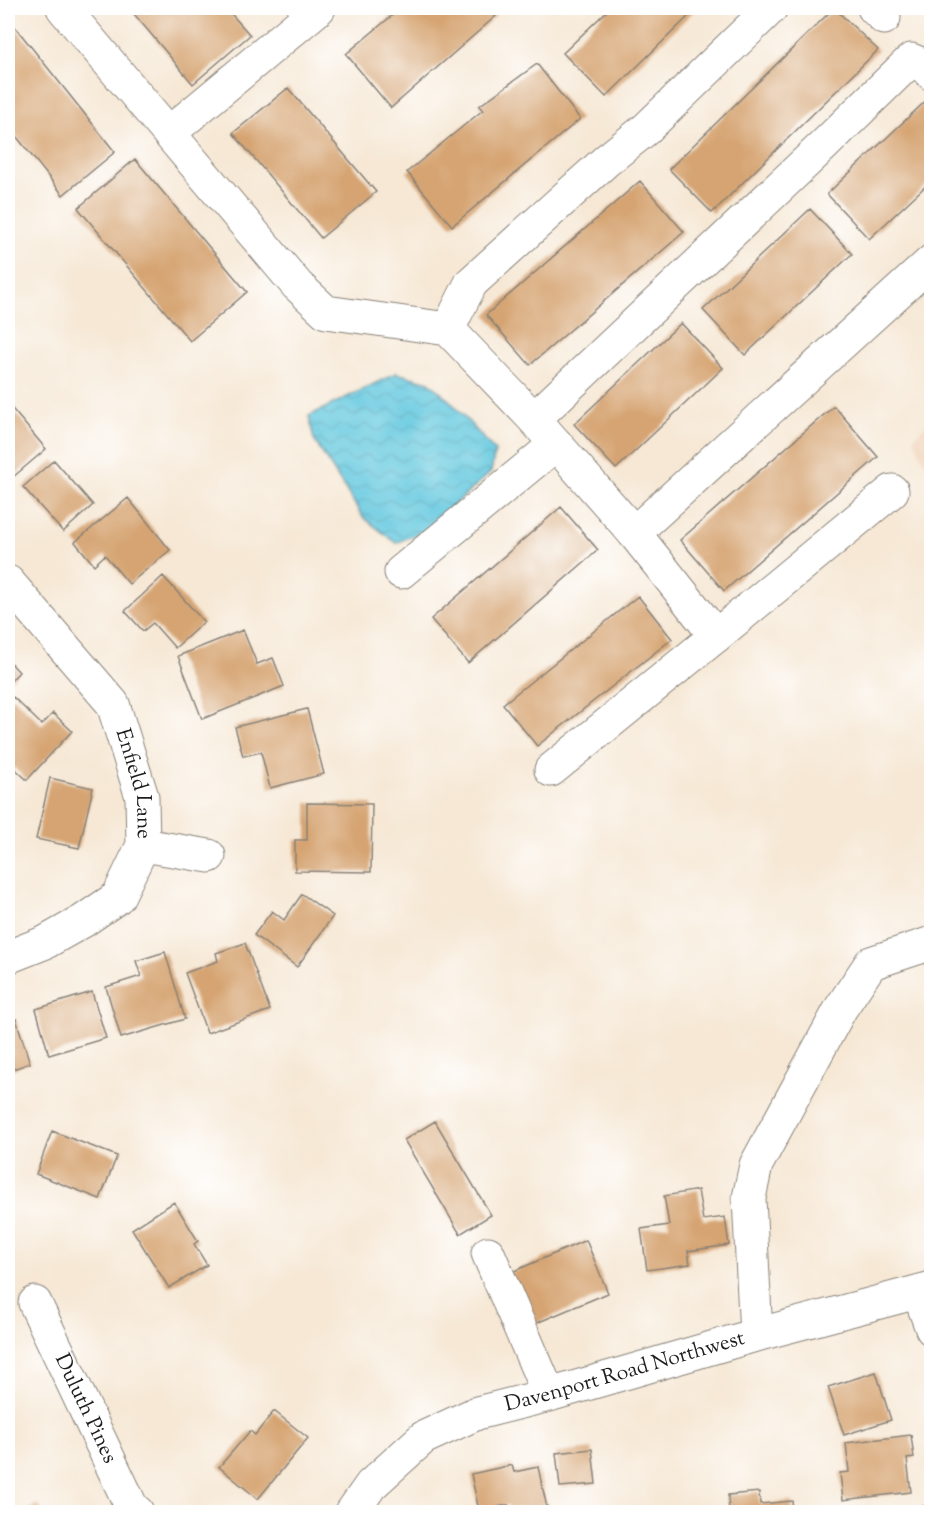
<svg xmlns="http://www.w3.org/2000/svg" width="939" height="1520" font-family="'Sorts Mill Goudy',serif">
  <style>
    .built { fill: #f1d5bc }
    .water { fill: url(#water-waves); stroke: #3e727d; stroke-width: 1.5 }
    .building { fill: #d6a472 }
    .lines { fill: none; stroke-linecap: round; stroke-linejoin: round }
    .minor-casing { stroke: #898278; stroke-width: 35 }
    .minor { stroke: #fff; stroke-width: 33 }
    .labels { text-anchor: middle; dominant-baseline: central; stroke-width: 4.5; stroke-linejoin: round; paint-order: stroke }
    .street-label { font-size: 21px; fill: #1c1c1c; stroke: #fff }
  </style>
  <defs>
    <pattern id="water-waves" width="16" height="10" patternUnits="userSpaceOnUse" patternTransform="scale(1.5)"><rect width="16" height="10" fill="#61c7de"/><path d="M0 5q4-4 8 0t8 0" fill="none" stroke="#54aabe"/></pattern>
  </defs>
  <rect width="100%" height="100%" fill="#fff"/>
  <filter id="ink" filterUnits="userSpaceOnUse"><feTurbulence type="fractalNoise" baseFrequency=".0167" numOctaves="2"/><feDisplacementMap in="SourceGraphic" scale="12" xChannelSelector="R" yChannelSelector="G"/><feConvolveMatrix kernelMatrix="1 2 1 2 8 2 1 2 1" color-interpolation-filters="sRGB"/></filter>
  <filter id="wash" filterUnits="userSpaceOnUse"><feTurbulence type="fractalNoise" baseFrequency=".008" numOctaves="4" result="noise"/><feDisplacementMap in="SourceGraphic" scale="24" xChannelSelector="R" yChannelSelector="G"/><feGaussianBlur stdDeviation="1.35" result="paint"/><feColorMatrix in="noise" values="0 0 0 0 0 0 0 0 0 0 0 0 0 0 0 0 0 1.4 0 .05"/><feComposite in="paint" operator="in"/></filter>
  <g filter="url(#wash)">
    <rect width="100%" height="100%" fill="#f6e8d5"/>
    <path class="built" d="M931,419v59l-17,-40z"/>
    <path class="water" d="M396,373l33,9 21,19 45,50 -4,21 -65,58 -30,13 -33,-26 -49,-77 -5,-24z"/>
    <g id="blocks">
      <path class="building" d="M129,8h97l24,27 -57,49z
        M401,8h88l7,8 -105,92 -45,-54z
        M610,8h87l-91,89 -43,-44z
        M834,8l44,42 -166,163 -43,-44z
        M8,18l107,134 -52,43 -55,-69z
        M537,64l43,55 -128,107 -45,-54 76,-62 -4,-4z
        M288,88l88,104 -55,46 -88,-105z
        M932,95v85l-63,59 -42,-45z
        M135,159l112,133 -57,49 -112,-133z
        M640,181l44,51 -154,133 -44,-50z
        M810,209l42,45 -107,101 -42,-45z
        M681,323l42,45 -107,101 -42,-45z
        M8,404l38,45 -34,29 -4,-6z
        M834,406l44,51 -154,134 -44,-51z
        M54,460l39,45 -30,27 -40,-45z
        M128,498l42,52 -41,34 -24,-29 -11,10 -19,-23z
        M561,507l37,43 -130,113 -37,-44z
        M163,576l41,46 -29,26 -22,-25 -10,8 -18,-20z
        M638,596l34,43 -135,107 -34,-42z
        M243,630l14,34 16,-6 11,28 -82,33 -24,-63z
        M8,660l11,12 -11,12z
        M13,697l29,28 11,-12 19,18 -45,49 -19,-18v-60z
        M307,709l17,65 -54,14 -9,-36 -18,4 -8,-29z
        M50,778l43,10 -14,60 -43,-9z
        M307,803l65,1 -1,68 -76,-1v-31h12z
        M302,894l31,22 -36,51 -43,-32 18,-24 12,9z
        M245,943l25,67 -63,23 -22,-60 33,-12 -2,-8z
        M165,952l20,67 -64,19 -15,-51 35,-11 -5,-15z
        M92,992l14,46 -57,17 -13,-46z
        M16,1019l14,44 -22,8v-49z
        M435,1121l56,94 -31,19 -56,-94z
        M52,1131l65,25 -17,43 -64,-25z
        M698,1190l5,30 22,-3 4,28 -41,6 2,13 -43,6 -6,-41 28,-4 -5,-29z
        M174,1202l24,39 -4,3 13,21 -38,23 -37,-59z
        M586,1240l22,53 -81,34 -22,-52z
        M876,1372l15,48 -47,15 -16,-48z
        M274,1411l34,27 -50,61 -39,-32 31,-36 5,4z
        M911,1435l3,23 -7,1 4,33 -68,8 -3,-27 9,-1 -3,-29z
        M592,1449l4,35 -36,3 -4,-34z
        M512,1465l2,7 24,-5 10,45h-38l-2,-7 -29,6 -8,-37z
        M759,1492l1,12 32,-3 1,11h-64l-1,-17z
        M37,1504l7,8h-19z
        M931,1504l1,8h-27z"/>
    </g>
  </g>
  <g filter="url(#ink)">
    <use href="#blocks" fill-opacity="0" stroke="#898278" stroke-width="1.5"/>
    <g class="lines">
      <defs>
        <g id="minor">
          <path d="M63,8l234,277 29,27 122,17 86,90 100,114 298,-272"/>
          <path d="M874,8l10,10"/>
          <path d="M169,133l150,-125"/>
          <path d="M448,329l23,-46 136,-123 39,-31 125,-121"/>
          <path d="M534,419l289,-273 88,-86 12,5 9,9"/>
          <path d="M634,533l82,103 176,-145"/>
          <path d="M401,572l155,-128"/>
          <path id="s1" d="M8,582l105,122 29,93 1,48 -25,52 -35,24 -37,21 -38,15"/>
          <path d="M551,770l165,-134"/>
          <path d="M143,845l66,11"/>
          <path d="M488,1253l61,142"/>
          <path d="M919,1293l13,36"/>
          <path id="s2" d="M35,1303l97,205 5,4"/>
          <path d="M756,1335l-7,-137 7,-33 85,-157 30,-45 61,-20"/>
          <path id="s3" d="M352,1512l19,-27 52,-47 54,-25 72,-18 207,-60 176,-47"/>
        </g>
      </defs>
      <use href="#minor" class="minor-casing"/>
      <use href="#minor" class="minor"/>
    </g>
  </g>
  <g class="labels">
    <g class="street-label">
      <text stroke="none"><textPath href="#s1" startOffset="244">Enfield Lane</textPath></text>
      <text stroke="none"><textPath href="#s3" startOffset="316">Davenport Road Northwest</textPath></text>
      <text stroke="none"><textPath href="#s2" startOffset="117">Duluth Pines</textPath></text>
    </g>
  </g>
  <rect width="939" height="1520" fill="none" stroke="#fff" stroke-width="30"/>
</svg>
